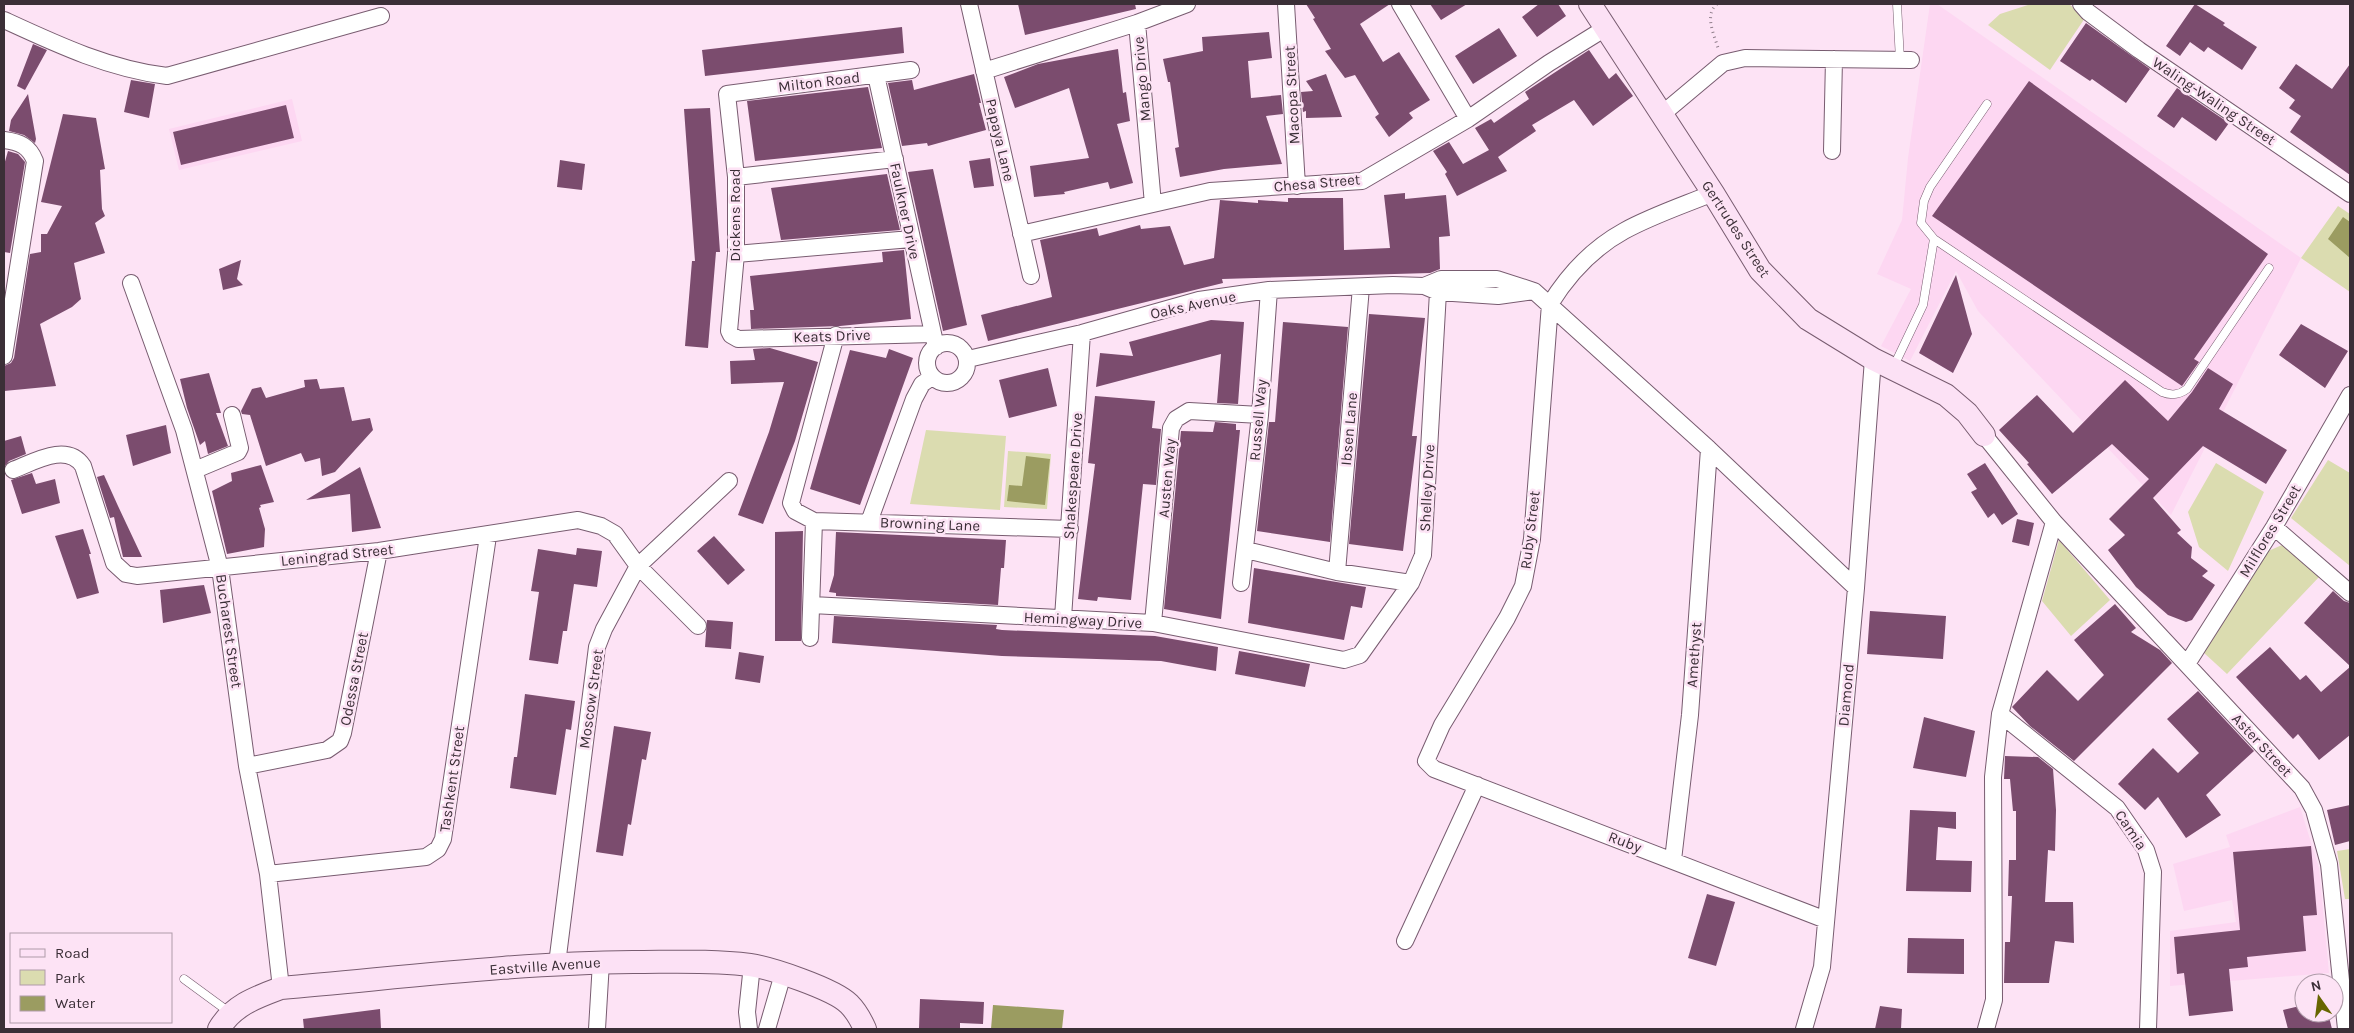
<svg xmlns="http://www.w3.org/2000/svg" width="2354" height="1033" font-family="Karla,sans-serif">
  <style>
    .built { fill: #fdd7f2 }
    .green { fill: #dbdcb0 }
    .water { fill: #9b9c61 }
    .building { fill: #7b4c6e }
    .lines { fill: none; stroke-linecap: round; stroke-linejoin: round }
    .lane-casing { stroke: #785c70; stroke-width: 9 }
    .street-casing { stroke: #785c70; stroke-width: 18 }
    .secondary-casing { stroke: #785c70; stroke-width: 24 }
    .path { stroke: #92808d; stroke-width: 3; stroke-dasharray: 1 4; stroke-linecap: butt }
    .lane { stroke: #fff; stroke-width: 8 }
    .street { stroke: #fff; stroke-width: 16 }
    .secondary { stroke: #fce1f5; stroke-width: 22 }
    .labels { text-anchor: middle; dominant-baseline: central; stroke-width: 5; stroke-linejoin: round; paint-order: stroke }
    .street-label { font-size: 15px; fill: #3b2f37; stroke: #fde3f5 }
  </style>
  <rect width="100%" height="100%" fill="#fde3f5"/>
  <path class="built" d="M1930,4h7l364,254 -130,257 -193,-204 -22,-40 -46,90 -29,-15 30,-57 -34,-15 25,-54 6,-62z
    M292,99l10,42 -123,29 -10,-41z
    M2300,807l19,61 10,105 -159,13v-55l66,-9 -4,-22 -48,11 -11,-47 57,-17 -4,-12z"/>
  <path class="green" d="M2031,4h38l16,14 -35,52 -62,-45 12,-11z
    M2338,206l12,8v78l-49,-34z
    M926,430l80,6 -6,74 -90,-6z
    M1008,451l43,3 -4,55 -43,-2z
    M2328,460l22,13v93l-59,-48z
    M2216,463l48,29 -36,79 -29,-24 -11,-35z
    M2059,540l51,60 -39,36 -29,-35z
    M2282,545l38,31 -93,98 -24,-22 63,-100z
    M2350,849v50h-5l-8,-48z"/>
  <path class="water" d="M2343,217l7,5v36l-22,-19z
    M1026,456l24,3 -5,46 -38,-4 2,-16 13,1z
    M993,1005l71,5 -2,19h-71z"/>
  <path class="building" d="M1018,4h117l1,5 -111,26z
    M1306,4h84l-30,20 23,38 16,-10 31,48 -21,13 4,5 -24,19 -14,-20 4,-3 -24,-39 -10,3 -20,-27 6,-2 -18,-30 2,-1z
    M1430,4h37l-26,16z
    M1539,4h19l8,12 -29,21 -15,-20z
    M2195,4l30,19 -2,2 34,22 -15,23 -34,-23 -4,5 -14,-10 -10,14 -14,-10z
    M2086,23l64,46 -24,34 -34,-24 -2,2 -30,-20z
    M902,27l2,26 -199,23 -3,-26z
    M1499,28l18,28 -44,28 -18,-28z
    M1269,32l3,26 -24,3 3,37 30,-3 2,19 -17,2 16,48 -58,5 -44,8 -5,-29 4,-1 -9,-65h-2l-5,-23 40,-8 -1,-14z
    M33,44l14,6 -22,40 -8,-4z
    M1118,49l5,44 3,-1 4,29 -13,3 16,59 -23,6 -2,-7 -44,10 1,2 -31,3 -4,-31 59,-8 -20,-70 -54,20 -11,-31 34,-13z
    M1589,50l20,29 7,-6 17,23 -40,30 -19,-26 -42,25 4,6 -38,26 9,14 -50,25 -12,-22 2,-2 -14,-21 16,-9 14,22 26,-14 -14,-22 16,-9 3,4 35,-24 -4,-7z
    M2296,64l36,25 18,-25v111l-60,-43 11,-16 -12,-8 6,-8 -16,-12z
    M974,74l7,29h-2l7,27 -58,16 -1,-3 -25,3 -14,-63 24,-3 2,10z
    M1326,74l16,43 -36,1v-7l-3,1 -2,-20 12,-1 -7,-10z
    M131,80l24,4 -6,34 -25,-6z
    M2029,81l239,173 -74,105 5,3 -17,24 -250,-170z
    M868,87l14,61 -127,13 -8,-60z
    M2177,88l52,35 -13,18 -34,-24 -8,11 -17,-12z
    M28,94l8,45 -1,4 -11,-8 -15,-4 2,-11z
    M286,105l8,33 -113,27 -8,-33z
    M710,108l10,144h-4l-8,96 -23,-2 7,-85h3l-11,-152z
    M63,114l33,4 9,51 -5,1 2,39 3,7 -10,7 10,30 -31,10 7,36 -9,8 -32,17 16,62 -52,5v-25l7,-3 3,-5 16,-104 11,-2v-18h6l15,-28 -21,-4z
    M8,151l10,3 7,8 -15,91 -6,-1v-87z
    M990,158l4,28 -20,2 -5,-27z
    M560,160l25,4 -3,26 -25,-3z
    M933,169l34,156 -24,6 -35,-159z
    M887,174l13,56 -119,10 -10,-52z
    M1405,193v6l41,-4 4,41 -11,1 1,32 -10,4 -208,6 1,4 -235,58 -7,-26 71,-18 -12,-57 57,-12 2,8 41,-11 1,4 29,-3 14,39 30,-7 6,-58 38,3v-3l30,2v-4h55l1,52 46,-2 -6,-53z
    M904,250l7,69 -71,7 -89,3 -1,-19h4l-4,-34 133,-14 -1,-10z
    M241,260l-4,19 6,6 -20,5 -4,-21z
    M1956,275l16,59 -19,39 -34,-20z
    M1369,314l56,4 -13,118h5l-14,115 -54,-7z
    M1211,320l33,2 -6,82 -21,-1 4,-49 -125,33 4,-34 33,3 -4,-14z
    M1283,322l65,5 -18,215 -73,-11 12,-109h6z
    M2301,324l47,27 -23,37 -46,-33z
    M770,348l48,14 -23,79 -32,83 -25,-9 31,-83 15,-50 -53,2 -1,-23 25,-1 -2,-11z
    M889,349l24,9 -53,147 -50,-16 40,-139 36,8z
    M1048,368l9,38 -48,12 -10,-38z
    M2208,368l25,16 -14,25 68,41 -21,34 -63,-38 -50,52 28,32 -4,3 15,14 -1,11 17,13 -6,5 13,9 -23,35 -6,2 -18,-7 -32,-28 -28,-37 17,-15 -16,-16 40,-40 -37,-35 -60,50 -25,-30 2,-1 -30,-33 38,-35 36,38 52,-53 43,41 24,-29z
    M209,373l12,40h-5l12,33 -20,8 -3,-13 -5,4 -13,-37 -7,-29z
    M317,379l3,10 24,-2 8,34 18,-3 3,12 -38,42 -13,4 -2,-18 -15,4 -4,-9 -35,13 -16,-51 -8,-1 -1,-3 11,-22 9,-2 5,11 39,-11 -1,-7z
    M1095,396l60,5 -3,27 9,1 -5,56 -13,-1 -12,116 -33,-3 -1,4 -19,-2 17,-135 -7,-1z
    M1215,422l21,2v6h4l-19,189 -57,-10 17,-178 32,1z
    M166,425l5,28 -38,13 -7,-31z
    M21,436l5,18 -17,7 -5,6v-26z
    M1985,463l33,51 -16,11 -8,-12 -6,5 -17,-26 6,-3 -10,-15z
    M261,465l13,37 -14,3 1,2 -2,1 6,21 -1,18 -37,7 -15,-63 20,-10 -1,-8z
    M360,467l21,61 -29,4 -2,-38 -44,6z
    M32,473l4,11 19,-5 5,24 -38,11 -11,-34z
    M104,475l14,31 24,51h-19l-9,-40 -4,1 -13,-41z
    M2017,519l17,4 -5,23 -17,-4z
    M83,529l8,25h-2l10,39 -22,6 -22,-63z
    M803,531l-2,110h-26v-109z
    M836,532l170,8 -2,28h-3l-3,37 -162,-9v-3l-7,-1 5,-17z
    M714,536l31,34 -17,15 -31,-34z
    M577,548l25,3 -5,36 -23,-3 -7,47h-4l-5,33 -29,-4 10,-68 -8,-1 7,-42 38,6z
    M1254,568l112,19 -4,21 -11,-2 -7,34 -96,-17z
    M204,585l7,28 -48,10 -3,-33z
    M2333,591l11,10 6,2v63l-46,-43z
    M2115,604l21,24 -5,4 29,18 12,13 -98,98 -44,-35 -18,-19 35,-37 31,31 26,-26 -30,-35z
    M1870,611l76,5 -3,43 -76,-5z
    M834,616l163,9 -1,4 6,1 153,6 63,11 -2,24 -55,-10 -159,-5 -170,-13z
    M707,620l26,2 -2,27 -26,-2z
    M2270,647l30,33 6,-5 15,17 29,-25v68l-31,25 -21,-26 -5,5 -57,-62z
    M1239,651l71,13 -5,23 -70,-13z
    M739,652l25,4 -4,27 -25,-4z
    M2198,691l56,60 -48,44 15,20 -35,23 -28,-41 -13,13 -27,-26 35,-36 25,25 21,-20 -32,-34z
    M525,694l50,7 -4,29 -5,-1 -10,66 -46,-7 4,-31h3z
    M1924,717l51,14 -9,46 -53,-9z
    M614,726l37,6 -5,28 -4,-1 -11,66 -3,-1 -5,32 -27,-4z
    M2005,756l33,1 15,12 3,41 -1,41 -7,-1 -3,52h28l1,41 -19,-2 -6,42h-45l1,-41h5l2,-46h-4l1,-36h7v-49h-3l-3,-32h-6z
    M2350,805v36l-15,4 -8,-35z
    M1910,810l46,2v17l-18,-2 -2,33 36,1 -1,31 -65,-1z
    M2311,846l6,69 -14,1 3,35 -59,6 1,10 -19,2 4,42 -44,5 -5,-43 -7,1 -3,-37 66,-7 -7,-78z
    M1707,894l28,8 -19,64 -28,-8z
    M1908,938l56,1v35l-57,-1z
    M920,999l64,3 -1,22 -23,-1v6h-41z
    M2304,1005v8h24l4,16h-44l-5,-19z
    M1880,1006l22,3 -1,20h-26z
    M380,1009l1,20h-77l-1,-10z"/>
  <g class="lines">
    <defs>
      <path id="lane" d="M1897,4l3,56
        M1934,239l228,153c10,4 17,3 25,-3l82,-121
        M1893,368l30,-63 11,-66 -13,-16 3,-22 6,-14 57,-83
        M184,979l45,33"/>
      <path id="street" d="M969,4l62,272
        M1286,4l11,182
        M1400,4l68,115
        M2081,4l7,8 51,38 211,144
        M4,20c52,24 105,49 163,56l214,-60
        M1137,23l16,181
        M911,70l-184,24 9,83v77l-7,77 2,4 7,4 195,-5
        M984,71l153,-48 50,-19
        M876,75l60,272
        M1661,115l62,-52 22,-5 166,2
        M4,140c16,2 25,6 31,21l-31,195
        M1832,151l2,-92
        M736,177l159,-18
        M1713,193c-29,12 -62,23 -89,38 -31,17 -56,44 -74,73l-18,235 -9,47 -16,32 -65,107 -16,36 8,8 392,151
        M1021,234l189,-43 152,-10 106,-62 81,-56 55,-34
        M736,254l175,-15
        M131,283l53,147 36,138 27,198 21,108 13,114
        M1424,286l17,-7h56l37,12 175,158 147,139
        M836,335l-45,168 4,8 19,10 256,8
        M927 363a20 20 0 1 1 40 0a20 20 0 1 1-40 0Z
        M968,359l114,-26 117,-33 70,-10 124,-5 31,1 14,6 60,4 36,-5
        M1984,435l70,87 248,266 12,22 15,54 17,165
        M13,470c21,-8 54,-28 70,-4l31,97 12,11 11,2 242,-25 199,-31 23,6 14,8 23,32 60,60
        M195,470l43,-18 2,-4 -8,-33
        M869,522l45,-123 8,-15 10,-7
        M2274,527l76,66
        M1246,550l91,22 74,11
        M1337,572l24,-285
        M1241,583l19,-168 9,-125
        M812,605l341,18 191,37 16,-5 51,-72 12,-28 15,-263
        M1063,618l19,-285
        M1153,623l18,-195 5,-9 13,-8 71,4
        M810,638l4,-117
        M2187,664l87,-137 76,-132
        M2000,714l117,94 29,42 7,22 -5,157
        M247,766l80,-16 13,-9 3,-8 36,-182
        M1673,860l17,-145 19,-266
        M268,874l158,-17 12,-8 5,-10 45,-303
        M1405,941l72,-156
        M557,964l40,-317 7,-18 34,-63 91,-85
        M597,1029l4,-67
        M749,1029l-2,-17 5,-47
        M767,1029l16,-55
        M1804,1029l18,-62 34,-379 17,-229
        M1986,1029l8,-29 -1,-223 7,-63 54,-192"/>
      <path id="secondary" d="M1590,4l123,189 47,77 48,49 65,40 73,36 21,18 17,22
        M219,1029c14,-24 38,-32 62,-41 117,-10 235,-25 352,-26 39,0 79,-2 117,3 21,3 84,24 99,39 7,7 12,16 16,25"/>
    </defs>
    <use href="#lane" class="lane-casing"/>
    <use href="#street" class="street-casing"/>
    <use href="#secondary" class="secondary-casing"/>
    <path class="path" d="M1717,4c-13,11 -3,30 1,44"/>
    <use href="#lane" class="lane"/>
    <use href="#street" class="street"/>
    <use href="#secondary" class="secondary"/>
  </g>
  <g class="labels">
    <g class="street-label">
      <text transform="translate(1142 79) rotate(-95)">Mango Drive</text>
      <text transform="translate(819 82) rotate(-7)">Milton Road</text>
      <text transform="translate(1292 95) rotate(-93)">Macopa Street</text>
      <text transform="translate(2214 101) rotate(34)">Waling-Waling Street</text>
      <text transform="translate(1000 140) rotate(77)">Papaya Lane</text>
      <text transform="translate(1317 183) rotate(-5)">Chesa Street</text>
      <text transform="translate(905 211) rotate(78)">Faulkner Drive</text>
      <text transform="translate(735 215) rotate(-90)">Dickens Road</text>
      <text transform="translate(1736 229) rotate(57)">Gertrudes Street</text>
      <text transform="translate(1193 305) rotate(-12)">Oaks Avenue</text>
      <text transform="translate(832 336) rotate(-2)">Keats Drive</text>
      <text transform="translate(1258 420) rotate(-85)">Russell Way</text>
      <text transform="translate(1349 429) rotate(-85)">Ibsen Lane</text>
      <text transform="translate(1073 476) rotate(-86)">Shakespeare Drive</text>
      <text transform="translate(1167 478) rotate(-85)">Austen Way</text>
      <text transform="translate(1427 488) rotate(-87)">Shelley Drive</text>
      <text transform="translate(930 524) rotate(2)">Browning Lane</text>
      <text transform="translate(1530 530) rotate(-83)">Ruby Street</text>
      <text transform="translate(2270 531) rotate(-59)">Milflores Street</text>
      <text transform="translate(337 555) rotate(-6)">Leningrad Street</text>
      <text transform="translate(1083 620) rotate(3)">Hemingway Drive</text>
      <text transform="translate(229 631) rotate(82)">Bucharest Street</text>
      <text transform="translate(1694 655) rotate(-86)">Amethyst</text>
      <text transform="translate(354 679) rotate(-79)">Odessa Street</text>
      <text transform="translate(1846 695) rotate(-85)">Diamond</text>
      <text transform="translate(591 699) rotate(-82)">Moscow Street</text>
      <text transform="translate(2262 745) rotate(47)">Aster Street</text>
      <text transform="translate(452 779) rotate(-82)">Tashkent Street</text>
      <text transform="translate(2131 830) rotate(56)">Camia</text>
      <text transform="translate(1625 842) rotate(21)">Ruby</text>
      <text transform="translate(545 966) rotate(-4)">Eastville Avenue</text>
    </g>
  </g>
  <rect width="2354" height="1033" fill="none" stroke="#3b2f37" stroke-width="10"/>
  <rect x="10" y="933" width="162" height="90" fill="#fde3f5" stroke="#af9ba9"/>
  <rect x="20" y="949" width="25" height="8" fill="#fce1f5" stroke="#af9ba9"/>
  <text x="55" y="958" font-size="15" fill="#3b2f37">Road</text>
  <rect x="20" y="970" width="25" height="15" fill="#dbdcb0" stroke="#af9ba9"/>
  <text x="55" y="983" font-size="15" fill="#3b2f37">Park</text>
  <rect x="20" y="996" width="25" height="15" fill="#9b9c61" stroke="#af9ba9"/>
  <text x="55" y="1008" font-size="15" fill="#3b2f37">Water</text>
  <g transform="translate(2319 998) rotate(346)"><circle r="24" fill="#fde3f5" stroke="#af9ba9"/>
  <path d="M0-4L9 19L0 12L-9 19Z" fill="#676600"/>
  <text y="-8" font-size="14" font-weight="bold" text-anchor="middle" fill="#3b2f37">N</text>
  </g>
</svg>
